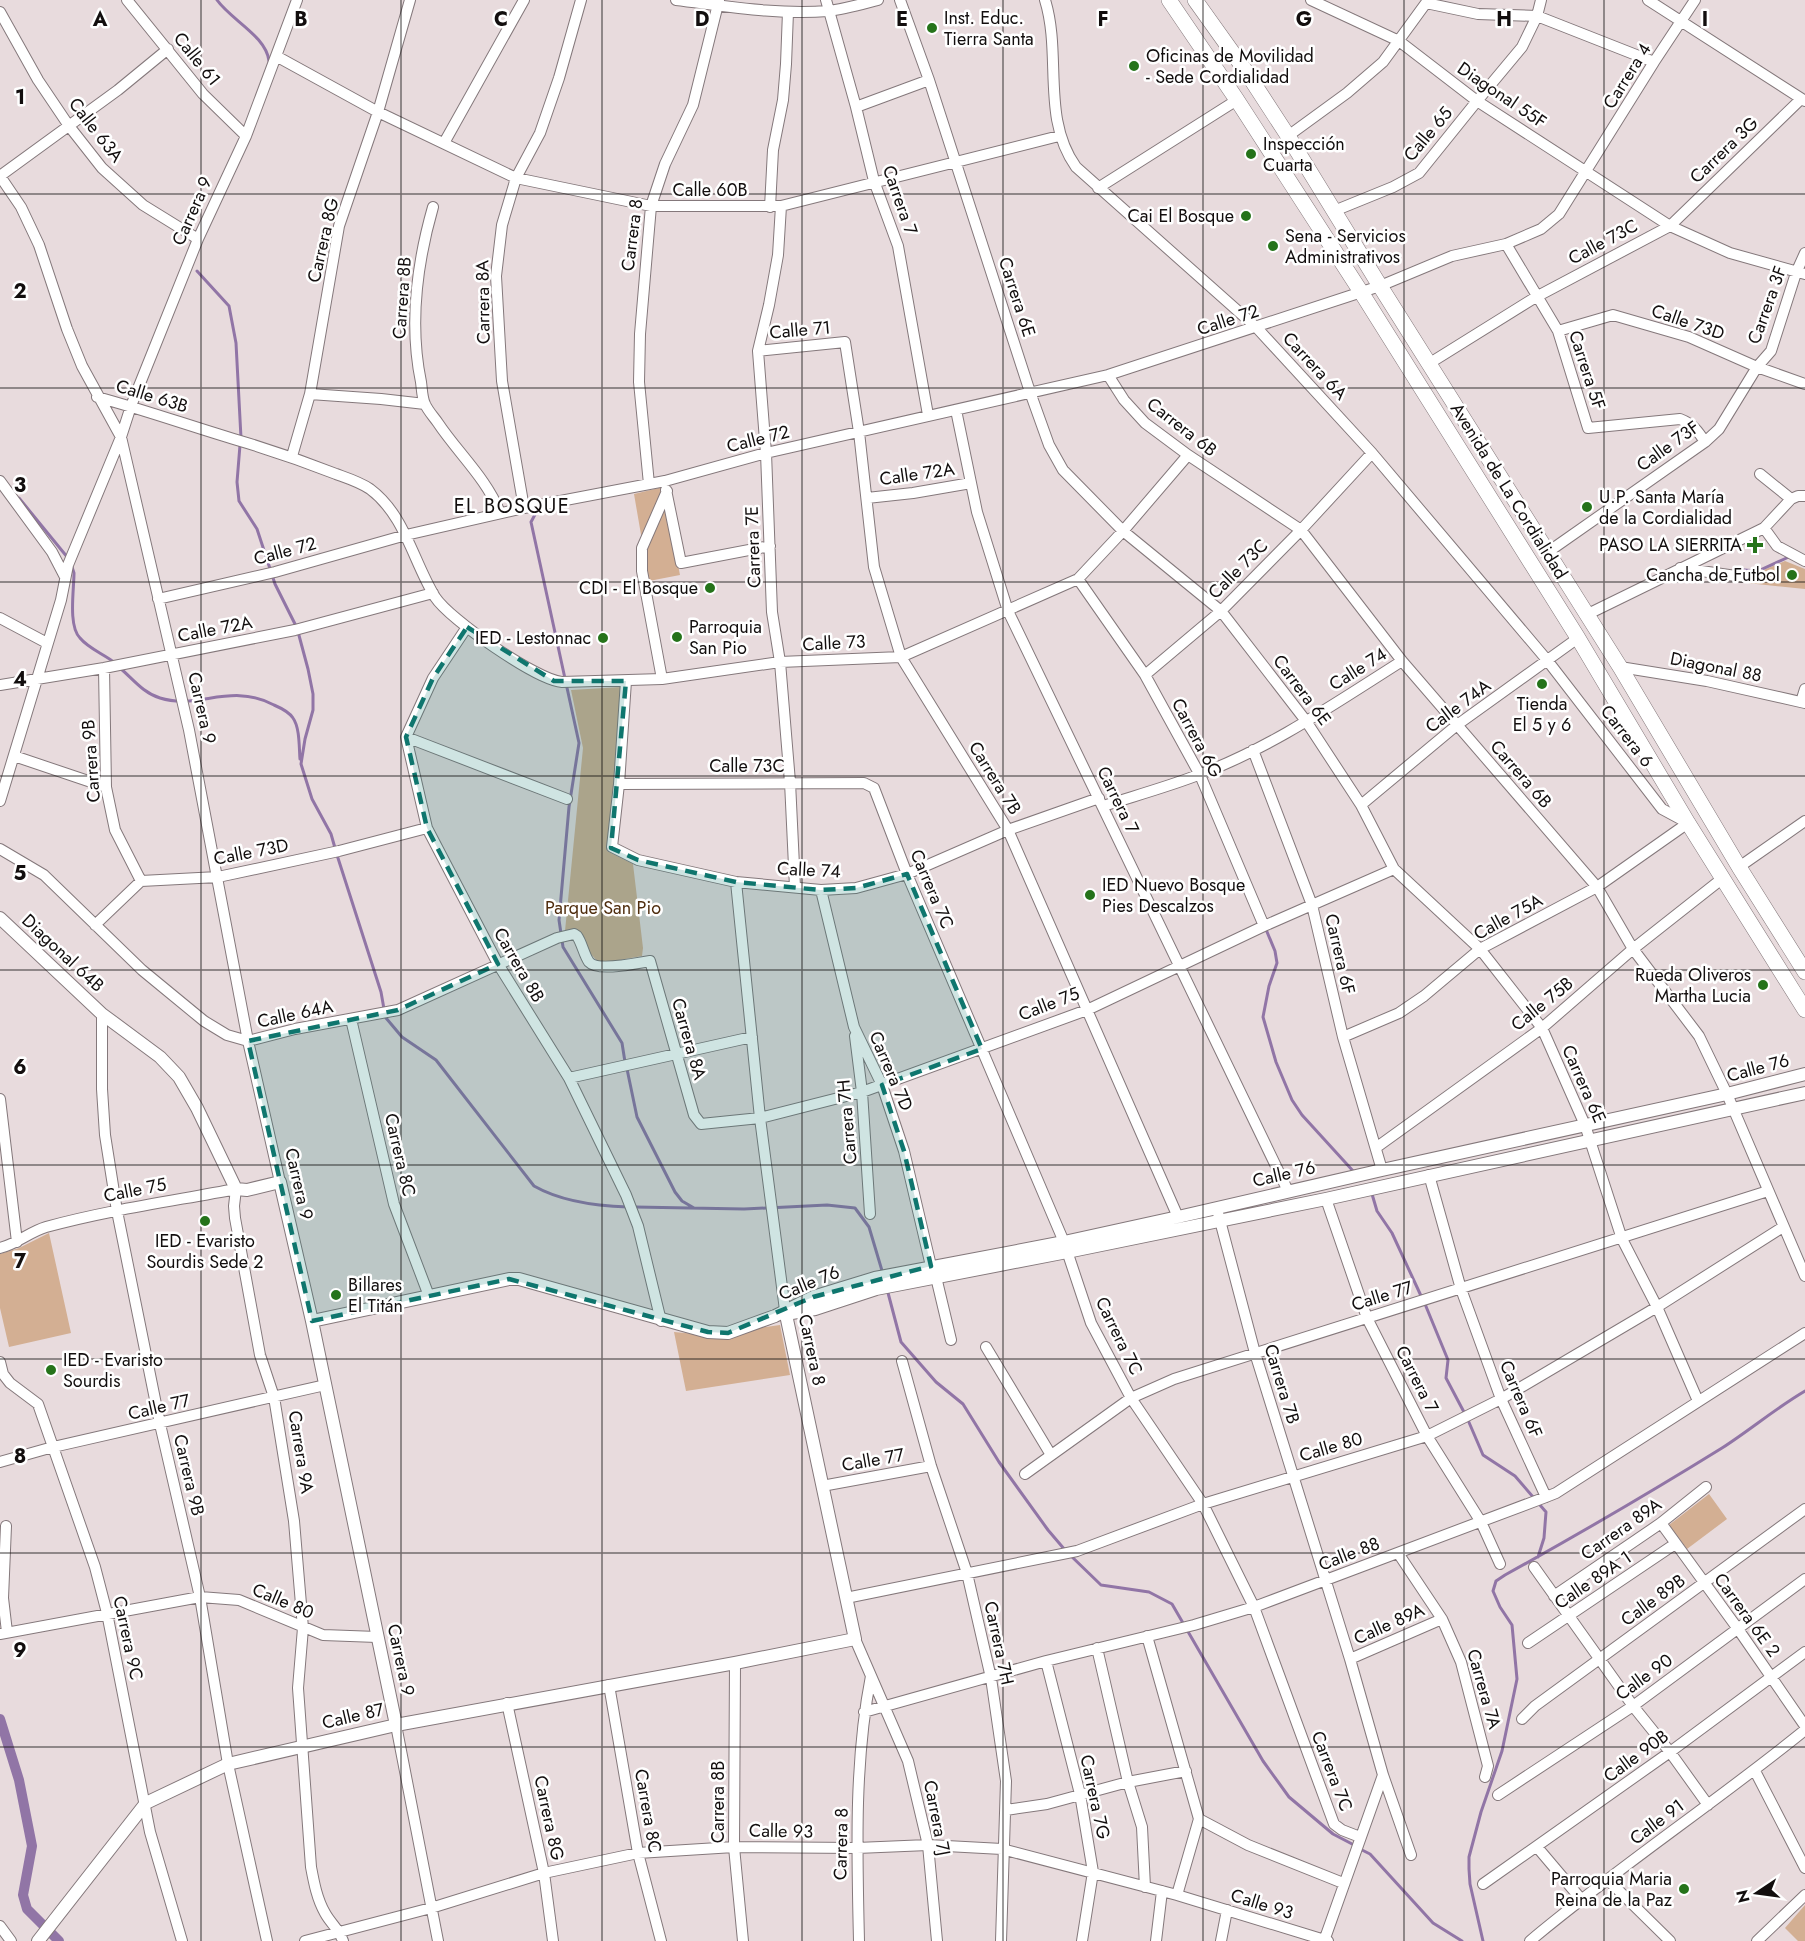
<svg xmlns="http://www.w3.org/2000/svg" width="1805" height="1941" font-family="Jost,sans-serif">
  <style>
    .green { fill: #d3af93 }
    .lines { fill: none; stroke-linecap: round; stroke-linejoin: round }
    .stream { stroke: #9175a6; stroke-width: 3 }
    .canal { stroke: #9175a6; stroke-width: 10 }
    .minor-casing { stroke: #84787b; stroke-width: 12 }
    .tertiary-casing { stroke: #84787b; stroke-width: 14 }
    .secondary-casing { stroke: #84787b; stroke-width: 16 }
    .minor { stroke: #fff; stroke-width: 10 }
    .tertiary { stroke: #fff; stroke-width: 12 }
    .secondary { stroke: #fff; stroke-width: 15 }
    .marked { fill: #0f766e; fill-opacity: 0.2; stroke: #0f766e; stroke-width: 4.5; stroke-dasharray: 12 8; stroke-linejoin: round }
    .grid { fill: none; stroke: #120e0e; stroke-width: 1.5; stroke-opacity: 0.55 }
    .poi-dot { fill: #25731a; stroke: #fff; stroke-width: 2 }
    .labels { text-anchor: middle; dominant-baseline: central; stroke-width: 5; stroke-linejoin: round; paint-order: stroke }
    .poi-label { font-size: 18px; fill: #120e0e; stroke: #fff; text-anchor: start }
    .street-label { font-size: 18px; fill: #120e0e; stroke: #fff }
    .park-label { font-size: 18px; fill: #4f2d0e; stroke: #fff }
    .neighbourhood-label { font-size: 20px; letter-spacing: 1.5px; fill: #120e0e; stroke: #fff }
    .grid-label { font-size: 20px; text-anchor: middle; font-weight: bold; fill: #120e0e; stroke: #fff; stroke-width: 5; stroke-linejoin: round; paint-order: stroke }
  </style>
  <rect width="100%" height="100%" fill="#e8dbdd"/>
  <path class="green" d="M663,487l17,88 -31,6 -15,-87z
    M1785,561l20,8v20l-58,-6 1,-11h11z
    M621,687l-4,97 -10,67 26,13 10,84 -1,8 -39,7 -6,-2 -26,-30h-6l18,-183 -12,-58z
    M49,1233l22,100 -62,14 -9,-39v-54l19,-6z
    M780,1325l10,50 -104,16 -12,-59 33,3z
    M1709,1494l18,25 -40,30 -18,-24z
    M1805,1905v36h-7l-13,-13z"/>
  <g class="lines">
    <path class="stream" d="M217,0c14,20 49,36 52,61
      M197,271l32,35 7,37 5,95
      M240,445l-3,37 2,19 18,28 18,55 22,44 11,41 5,25v16l-8,29 -4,25 11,35 19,35 4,14
      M19,498l49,60
      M538,509l-7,13 48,221 -10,64 -10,113 4,27 59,96 3,19
      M72,567l2,6c0,17 -6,53 6,65 9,11 24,16 35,25
      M1739,574l5,-4 14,1 33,-15
      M120,668c13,11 23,25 40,30 39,12 70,-16 114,7 7,3 15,7 19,13 7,10 6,30 7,41
      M337,855l44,137 3,17
      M1265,927l10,24 2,12 -8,23 -6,31 13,45 16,38 10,15 52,57
      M385,1015l1,3 16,19 34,23 98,126c28,16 62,20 94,21
      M627,1069l10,48 38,75 7,9 12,7
      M1372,1194l5,17 15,22 30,65
      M635,1207l109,2 83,-4 28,3 14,19 14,47
      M887,1289l14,53 35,40 27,22 36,58 49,68 17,20
      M1425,1304l23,56 -2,18 19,36
      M1468,1420l15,35 32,21 31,36 -2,26 -6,19
      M1069,1554l32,31 48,7 23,12 91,157 26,36 44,37 21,11
      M1360,1849l10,5 63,69 29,18
      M1483,1941l-13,-57 -1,-15v-12l12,-45 21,-61 15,-72 -5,-54 -12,-18 -7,-16 3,-10 9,-6c74,-41 146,-83 217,-127 28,-18 54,-40 83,-57"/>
    <path class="canal" d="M0,1719l19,61 13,66 -9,49 4,14 32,32"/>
    <defs>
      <path id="minor" d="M127,0l76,94 43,42
        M676,0c50,6 101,15 152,11 17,-2 34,-7 50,-11
        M826,0l30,107 18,74 24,65 30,169
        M900,0l29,80 101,312 19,53 14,25 60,61 98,80 85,110 55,84 33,64 86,80 62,79 43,97 37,114 35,68 41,94
        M1045,0c17,55 -4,118 31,167l181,161 115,125 175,207 115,149 26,14
        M1311,0l88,41 78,60 193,125 60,27 75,21
        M1648,0l157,101
        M0,12l38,68 31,46 33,42 41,37 55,34
        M276,56l102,56 138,66 135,28h130l278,-70
        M856,107l73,-27
        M1288,136l59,-43 36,-31 43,-59 52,11 59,2 117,46
        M444,143l80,-143
        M0,176l21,31 18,38 28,84 15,37 39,71 68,293 59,311 32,141
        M0,176l118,-86 50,-41
        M1098,188l139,-88
        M781,206l-3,49 -9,50 -11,46 8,102 6,159 8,50 10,120 5,105
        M433,207c-16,56 -24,117 -12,175 1,7 1,16 4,22 3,7 9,13 13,19 20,30 49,56 62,90
        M770,207l3,-57 10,-50 3,-36 2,-52
        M1334,211l59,-24 26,-14 58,-72 45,-54 15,-31 4,-16
        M1506,244l52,87 30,97 92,-9c13,5 18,12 25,23
        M1558,331l55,-16 76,22 68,30 48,17
        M758,351l87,-9 14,90 15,135 27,90 107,173 170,387
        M1430,363l106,-66 134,-71 131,-127
        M1108,375l16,25 21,23 43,32 113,75 101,131 195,226 36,62 66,87 28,58 78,182
        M310,394l71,5 44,5
        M97,397c48,13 93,29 140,43 34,10 66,21 99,34 11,4 24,8 34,15 35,26 43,72 65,108 15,23 102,83 127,85l100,-3 118,-17 121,-5 177,-78 45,-48 65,-76
        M956,410l21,102 31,99 280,580
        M292,456l18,-62 29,-168 39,-114 32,-112
        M1760,474l31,25
        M0,481l52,71 13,25
        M649,484l-10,-102 1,-48 11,-128 14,-42 28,-59 26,-105
        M666,490l15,73 89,-17
        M867,498l46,-5 58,-10
        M524,508l-22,-127 -6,-105 6,-51 14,-47 24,-45 19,-55 22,-78
        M1764,528l13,18 28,15
        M1548,552l157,-110 14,-13 38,-62 14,-16 25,-78 9,-20
        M1680,568l63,9
        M1078,579l67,96 55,100 64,151
        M158,599l117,-27 131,-37 118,-27 141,-27 101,-28 342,-78 272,-89 72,-30 54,-12 35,-15 18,-15 95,-152 41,-62
        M1586,615l178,-87 27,-29 7,-3h7
        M0,618l47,25
        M467,627l-34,51 -27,59 21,91 71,136 71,114 57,117 12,31 23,95
        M1620,667l87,14 98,22
        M104,668l2,119 9,43 26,51
        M1145,675l76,-64 80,-81 71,-77
        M662,679l-20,-108v-23l25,-57
        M626,681l-7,103 -7,63 26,13 98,22 85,8 35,-2 51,-14 101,-44 91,-32
        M0,685l104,-17 191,-38 138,-37
        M1801,702l4,-13
        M406,737l161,62
        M1253,750l59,155 31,132 39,133
        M14,756l92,31
        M619,784l245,-1 10,5 33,86 157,368 27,81 40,75 72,106 51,103 80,217 8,6 18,7
        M0,801l61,-201 7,-35 53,-128 10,-31 67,-167 48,-103 51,-136
        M1361,805l96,-80 121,-87
        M1103,806c31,-10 64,-19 95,-31 73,-27 139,-73 204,-114
        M0,849l44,26 98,95 62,51 23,14 21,6 47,-12 103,-19 159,-72 17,-4 3,2c5,7 7,19 12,26 9,10 48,1 61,-1l44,154 7,9 59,-6 102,-26 225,-82 177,-84 130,-57
        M1739,867l66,-46
        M736,882l24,236 25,192
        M821,890l33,137 28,58 22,66 27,115
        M95,925l46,-44 77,-4 121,-26 88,-23
        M102,1014v75l3,46 12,76 43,213 40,173 28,167 39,177
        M351,1019l43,185 35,92
        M855,1036l7,56 8,122
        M1343,1037l56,-24 25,-17 56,-47 117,-62 91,-64
        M569,1078l183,-41
        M0,1099l17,143
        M1377,1147l165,-119 91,-79 90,-71
        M1429,1175l32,114 40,110 45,98
        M1326,1199l41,119 60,118 54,86 19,42
        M1218,1213l37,140 95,306 33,116 -59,166
        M0,1248c17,-4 29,-16 46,-21 62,-17 127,-26 190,-38l-2,17 1,12 25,137 14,42 20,124 9,107 -5,60 13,179c3,16 6,32 14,46 6,11 14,16 18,28
        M936,1277l15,63
        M986,1347l65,108
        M902,1361l29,105 36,107 24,105 15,103 -5,160
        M0,1362l3,12 7,9 28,21 57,163 12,46 43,219 32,109
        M0,1462l53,-15 272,-62
        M1025,1474l106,-76 43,-19 594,-188
        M822,1486l109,-20
        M1661,1523l77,106 67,97
        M6,1526l-3,72 4,34
        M1398,1553l44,66 19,43 27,104 -3,11
        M1534,1567l99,139 37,46 38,53
        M1554,1596l107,-73 45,-36
        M846,1598l231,-47 126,-47 224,-68 74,-37 156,-92 126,-80
        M0,1634l200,-37 39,3 84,35 54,2
        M1147,1636l52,183 -22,76
        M855,1639l53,122 20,84 9,96
        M1528,1643l147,-99
        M1097,1648l31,134 14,45 3,60
        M1350,1659l92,-40
        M1046,1661l34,133 13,78 -11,69
        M735,1663l-1,184 9,94
        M609,1685l29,168 23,88
        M507,1703l37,170 9,68
        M864,1712l182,-51 148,-36 60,-18 292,-110 10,-4 249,-160
        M1522,1719l13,-13 270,-197
        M396,1725l42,216
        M1755,1771l50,97
        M1383,1775l28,80
        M1498,1795l135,-89 172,-127
        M1006,1810l41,-6 81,-22 58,-11
        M1199,1819l49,26 95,38
        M1537,1847l44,52
        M1608,1880l62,61
        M1483,1884l187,-132 135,-100
        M0,1926l11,15
        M305,1941l126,-33 113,-35 94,-20 96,-6 123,1 71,-3 74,4 175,46 151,46
        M859,1941c-2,-88 -5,-179 12,-265
        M1156,1941l6,-50
        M1221,1941l6,-31
        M1530,1941c88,-74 185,-138 275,-211
        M1757,1941l48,-46"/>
      <path id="tertiary" d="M0,918l102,96 58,43 19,20 18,31 39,81 11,1 33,-8 32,139 84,404
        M786,1314l29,-5 61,-20 191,-37 259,-53 479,-106
        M312,1321l197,-42h10l189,53 20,1 47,-17 38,-19 62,-19 189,-36 114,-25 204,-47 345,-76 78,-20
        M38,1941l108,-138 82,-39 168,-39 339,-62 120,-24 -70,-329"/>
      <path id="secondary" d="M1169,0l68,100 124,192 217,346 110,185 117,187
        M1195,0l50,70 43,66 92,150 240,381 119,200 66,105"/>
    </defs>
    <use href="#minor" class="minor-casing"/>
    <use href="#tertiary" class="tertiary-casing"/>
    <use href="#secondary" class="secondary-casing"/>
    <use href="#minor" class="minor"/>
    <use href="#tertiary" class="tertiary"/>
    <use href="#secondary" class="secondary"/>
  </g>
  <path class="marked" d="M467,627l87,54h72l-15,167 27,12 98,22 85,8 35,-2 51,-14 75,175 -100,36 22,66 27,115 -118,31 -85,36 -20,-1 -199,-53 -197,42 -64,-280 150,-31 100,-46 -71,-136 -21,-91 27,-59z"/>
  <path class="grid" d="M201,0v1941M401,0v1941M602,0v1941M802,0v1941M1003,0v1941M1203,0v1941M1404,0v1941M1604,0v1941M0,194h1805M0,388h1805M0,582h1805M0,776h1805M0,970h1805M0,1165h1805M0,1359h1805M0,1553h1805M0,1747h1805"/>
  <g class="poi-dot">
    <circle cx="932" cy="28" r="6"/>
    <circle cx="1134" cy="66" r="6"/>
    <circle cx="1251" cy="154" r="6"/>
    <circle cx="1246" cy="216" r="6"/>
    <circle cx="1273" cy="246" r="6"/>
    <circle cx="1587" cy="507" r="6"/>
    <path d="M1752 536h6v6h6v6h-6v6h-6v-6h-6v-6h6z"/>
    <circle cx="1792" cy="575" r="6"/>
    <circle cx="710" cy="588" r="6"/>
    <circle cx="677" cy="637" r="6"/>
    <circle cx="603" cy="638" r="6"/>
    <circle cx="1542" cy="684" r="6"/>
    <circle cx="1090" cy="895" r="6"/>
    <circle cx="1763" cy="985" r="6"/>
    <circle cx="205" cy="1221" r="6"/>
    <circle cx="336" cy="1295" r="6"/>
    <circle cx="51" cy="1370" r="6"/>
    <circle cx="1684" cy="1889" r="6"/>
  </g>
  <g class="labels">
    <g class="poi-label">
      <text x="944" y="18">Inst. Educ.<tspan x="944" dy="21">Tierra Santa</tspan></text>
      <text x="1146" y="56">Oficinas de Movilidad<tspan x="1146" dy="21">- Sede Cordialidad</tspan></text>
      <text x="1263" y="144">Inspección<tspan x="1263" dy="21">Cuarta</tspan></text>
      <text x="1234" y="216" text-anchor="end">Cai El Bosque</text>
      <text x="1285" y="236">Sena - Servicios<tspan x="1285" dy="21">Administrativos</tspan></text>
      <text x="1599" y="497">U.P. Santa María<tspan x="1599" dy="21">de la Cordialidad</tspan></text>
      <text x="1742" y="545" text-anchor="end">PASO LA SIERRITA</text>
      <text x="1780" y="575" text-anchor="end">Cancha de Futbol</text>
      <text x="698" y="588" text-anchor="end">CDI - El Bosque</text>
      <text x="689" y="627">Parroquia<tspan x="689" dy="21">San Pio</tspan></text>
      <text x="591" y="638" text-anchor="end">IED - Lestonnac</text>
      <text x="1542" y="704" text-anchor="middle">Tienda<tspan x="1542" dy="21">El 5 y 6</tspan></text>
      <text x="1102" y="885">IED Nuevo Bosque<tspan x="1102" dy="21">Pies Descalzos</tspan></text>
      <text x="1751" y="975" text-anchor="end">Rueda Oliveros<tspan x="1751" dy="21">Martha Lucia</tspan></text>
      <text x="205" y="1241" text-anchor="middle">IED - Evaristo<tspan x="205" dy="21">Sourdis Sede 2</tspan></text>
      <text x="348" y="1285">Billares<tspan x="348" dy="21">El Titán</tspan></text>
      <text x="63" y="1360">IED - Evaristo<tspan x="63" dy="21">Sourdis</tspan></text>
      <text x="1672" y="1879" text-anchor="end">Parroquia Maria<tspan x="1672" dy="21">Reina de la Paz</tspan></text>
    </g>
    <g class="street-label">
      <text transform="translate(197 59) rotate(51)">Calle 61</text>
      <text transform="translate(1627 76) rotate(-58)">Carrera 4</text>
      <text transform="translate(1502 95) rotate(34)">Diagonal 55F</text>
      <text transform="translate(96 130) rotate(52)">Calle 63A</text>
      <text transform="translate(1428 134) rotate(-50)">Calle 65</text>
      <text transform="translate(1724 150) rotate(-44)">Carrera 3G</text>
      <text x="710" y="190">Calle 60B</text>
      <text transform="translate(900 200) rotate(71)">Carrera 7</text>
      <text transform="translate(192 211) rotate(-66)">Carrera 9</text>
      <text transform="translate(632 235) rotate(-83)">Carrera 8</text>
      <text transform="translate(323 240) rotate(-77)">Carrera 8G</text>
      <text transform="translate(1603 242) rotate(-28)">Calle 73C</text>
      <text transform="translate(1017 297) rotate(72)">Carrera 6E</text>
      <text transform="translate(402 298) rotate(-86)">Carrera 8B</text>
      <text transform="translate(483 302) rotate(-91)">Carrera 8A</text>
      <text transform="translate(1767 305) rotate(-70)">Carrera 3F</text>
      <text transform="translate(1228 320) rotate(-18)">Calle 72</text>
      <text transform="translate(1688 322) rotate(19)">Calle 73D</text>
      <text transform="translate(800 330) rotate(-5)">Calle 71</text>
      <text transform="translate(1315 366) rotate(47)">Carrera 6A</text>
      <text transform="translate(1587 370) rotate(72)">Carrera 5F</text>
      <text transform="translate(152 396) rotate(17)">Calle 63B</text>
      <text transform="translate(1182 427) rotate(38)">Carrera 6B</text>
      <text transform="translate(758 439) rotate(-14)">Calle 72</text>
      <text transform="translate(1668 446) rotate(-36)">Calle 73F</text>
      <text transform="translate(917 474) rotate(-8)">Calle 72A</text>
      <text transform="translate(1509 491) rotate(58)">Avenida de La Cordialidad</text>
      <text transform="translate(753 547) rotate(-92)">Carrera 7E</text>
      <text transform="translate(285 551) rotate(-15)">Calle 72</text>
      <text transform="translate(1238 569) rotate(-45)">Calle 73C</text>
      <text transform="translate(215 629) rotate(-11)">Calle 72A</text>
      <text transform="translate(834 643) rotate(-3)">Calle 73</text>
      <text transform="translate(1716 667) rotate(11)">Diagonal 88</text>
      <text transform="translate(1358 669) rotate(-32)">Calle 74</text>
      <text transform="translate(1302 690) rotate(53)">Carrera 6E</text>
      <text transform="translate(1458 706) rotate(-37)">Calle 74A</text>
      <text transform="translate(202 708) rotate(77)">Carrera 9</text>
      <text transform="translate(1627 736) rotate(52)">Carrera 6</text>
      <text transform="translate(1197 738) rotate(62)">Carrera 6G</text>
      <text transform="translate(91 761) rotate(-94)">Carrera 9B</text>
      <text x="747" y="766">Calle 73C</text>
      <text transform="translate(1521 774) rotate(49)">Carrera 6B</text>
      <text transform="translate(995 778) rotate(58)">Carrera 7B</text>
      <text transform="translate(1118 800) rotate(64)">Carrera 7</text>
      <text transform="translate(251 852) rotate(-11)">Calle 73D</text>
      <text transform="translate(809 870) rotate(3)">Calle 74</text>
      <text transform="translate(932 889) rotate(67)">Carrera 7C</text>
      <text transform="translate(1508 917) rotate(-29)">Calle 75A</text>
      <text transform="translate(63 953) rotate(43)">Diagonal 64B</text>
      <text transform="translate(1340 954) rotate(77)">Carrera 6F</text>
      <text transform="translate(519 965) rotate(60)">Carrera 8B</text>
      <text transform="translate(1049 1004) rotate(-21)">Calle 75</text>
      <text transform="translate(1542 1004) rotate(-39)">Calle 75B</text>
      <text transform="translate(295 1014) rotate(-12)">Calle 64A</text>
      <text transform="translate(689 1039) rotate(74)">Carrera 8A</text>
      <text transform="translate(1758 1068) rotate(-15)">Calle 76</text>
      <text transform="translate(891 1071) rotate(67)">Carrera 7D</text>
      <text transform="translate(1584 1084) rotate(66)">Carrera 6E</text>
      <text transform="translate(847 1122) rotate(-95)">Carrera 7H</text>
      <text transform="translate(400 1155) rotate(77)">Carrera 8C</text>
      <text transform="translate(1284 1174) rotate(-13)">Calle 76</text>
      <text transform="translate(299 1184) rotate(77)">Carrera 9</text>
      <text transform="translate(135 1190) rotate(-11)">Calle 75</text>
      <text transform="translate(809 1283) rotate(-22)">Calle 76</text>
      <text transform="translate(1382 1296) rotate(-17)">Calle 77</text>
      <text transform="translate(1119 1336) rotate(64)">Carrera 7C</text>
      <text transform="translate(812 1350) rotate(78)">Carrera 8</text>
      <text transform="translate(1417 1379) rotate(63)">Carrera 7</text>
      <text transform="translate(1282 1384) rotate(73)">Carrera 7B</text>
      <text transform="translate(1521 1399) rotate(67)">Carrera 6F</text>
      <text transform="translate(159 1407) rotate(-13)">Calle 77</text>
      <text transform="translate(1331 1447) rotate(-16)">Calle 80</text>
      <text transform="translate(301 1452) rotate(81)">Carrera 9A</text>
      <text transform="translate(873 1460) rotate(-10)">Calle 77</text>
      <text transform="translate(189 1475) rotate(77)">Carrera 9B</text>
      <text transform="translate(1621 1529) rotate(-35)">Carrera 89A</text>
      <text transform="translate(1349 1554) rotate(-21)">Calle 88</text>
      <text transform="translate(1593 1580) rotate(-34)">Calle 89A 1</text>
      <text transform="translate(1653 1600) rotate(-36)">Calle 89B</text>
      <text transform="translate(283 1601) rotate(23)">Calle 80</text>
      <text transform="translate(1747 1615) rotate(54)">Carrera 6E 2</text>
      <text transform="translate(1389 1624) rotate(-24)">Calle 89A</text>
      <text transform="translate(128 1638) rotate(78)">Carrera 9C</text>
      <text transform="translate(999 1643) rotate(78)">Carrera 7H</text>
      <text transform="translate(401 1660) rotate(78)">Carrera 9</text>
      <text transform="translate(1644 1677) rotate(-36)">Calle 90</text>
      <text transform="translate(1484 1689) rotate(74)">Carrera 7A</text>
      <text transform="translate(353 1716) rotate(-13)">Calle 87</text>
      <text transform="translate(1636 1756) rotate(-36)">Calle 90B</text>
      <text transform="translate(1332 1771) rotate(69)">Carrera 7C</text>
      <text transform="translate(1095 1797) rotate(78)">Carrera 7G</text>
      <text transform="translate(718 1802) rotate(-90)">Carrera 8B</text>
      <text transform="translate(648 1811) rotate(80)">Carrera 8C</text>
      <text transform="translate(549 1818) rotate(78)">Carrera 8G</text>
      <text transform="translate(937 1818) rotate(79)">Carrera 7J</text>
      <text transform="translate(1657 1822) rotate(-37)">Calle 91</text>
      <text transform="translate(781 1831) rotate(1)">Calle 93</text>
      <text transform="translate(841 1844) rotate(-89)">Carrera 8</text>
      <text transform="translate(1262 1904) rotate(17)">Calle 93</text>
    </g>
    <g class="park-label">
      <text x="603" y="908">Parque San Pio</text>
    </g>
    <g class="neighbourhood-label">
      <text x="512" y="506">EL BOSQUE</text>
    </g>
  </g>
  <g class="grid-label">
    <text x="100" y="26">A</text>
    <text x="301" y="26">B</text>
    <text x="501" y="26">C</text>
    <text x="702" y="26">D</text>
    <text x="902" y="26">E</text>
    <text x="1103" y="26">F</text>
    <text x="1304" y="26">G</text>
    <text x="1504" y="26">H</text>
    <text x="1705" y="26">I</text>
    <text x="20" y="104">1</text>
    <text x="20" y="298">2</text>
    <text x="20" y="492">3</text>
    <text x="20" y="686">4</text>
    <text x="20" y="880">5</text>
    <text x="20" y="1074">6</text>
    <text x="20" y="1268">7</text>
    <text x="20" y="1463">8</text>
    <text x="20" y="1657">9</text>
  </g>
  <g transform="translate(1757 1893) rotate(257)" stroke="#ffffff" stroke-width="4.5" paint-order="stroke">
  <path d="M0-4.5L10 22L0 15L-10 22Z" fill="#120e0e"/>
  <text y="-9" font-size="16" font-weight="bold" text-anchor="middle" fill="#120e0e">N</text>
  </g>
</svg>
